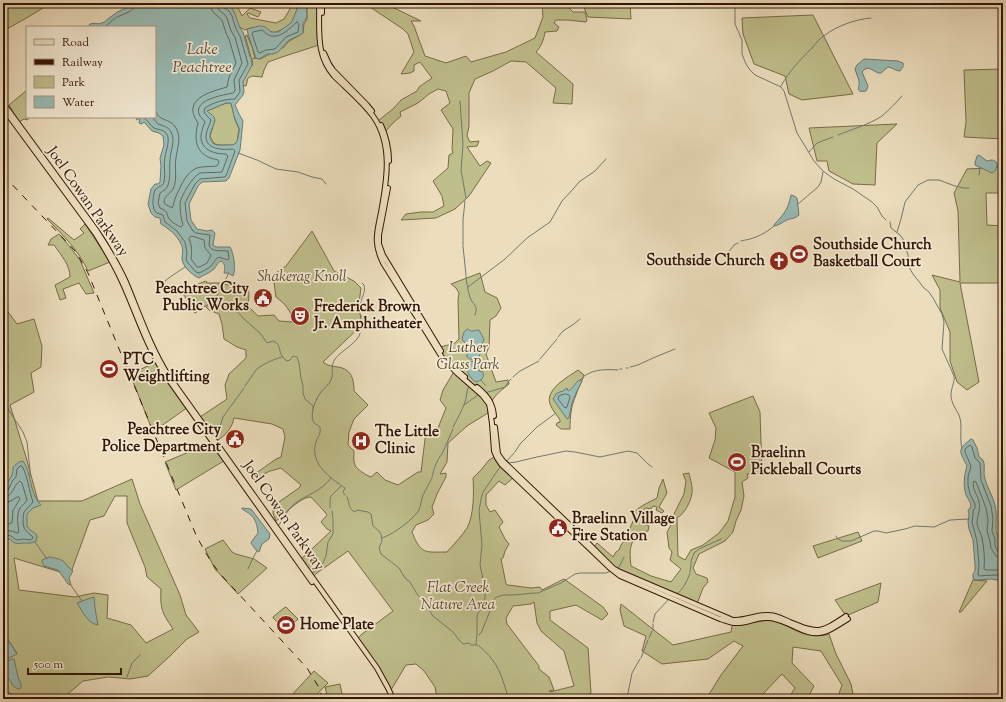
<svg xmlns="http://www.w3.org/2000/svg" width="1006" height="702" font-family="'Sorts Mill Goudy',serif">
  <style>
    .green { fill: #bfbf8c; stroke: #796a48; fill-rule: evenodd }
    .water { fill: #99bbb5; stroke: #70796e; fill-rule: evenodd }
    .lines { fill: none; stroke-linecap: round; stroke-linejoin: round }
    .shore { stroke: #66685c; stroke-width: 1 }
    .stream { stroke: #70796e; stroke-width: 1 }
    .major-casing { stroke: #331504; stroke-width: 6 }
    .major { stroke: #ecdebd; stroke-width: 4 }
    .rail { stroke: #331504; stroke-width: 1; stroke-dasharray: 7 7; stroke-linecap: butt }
    .labels { text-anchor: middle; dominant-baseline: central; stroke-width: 3.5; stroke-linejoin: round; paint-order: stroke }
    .street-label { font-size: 15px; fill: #331504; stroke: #f3ead4 }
    .poi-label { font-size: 15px; font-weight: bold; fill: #331504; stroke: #f3ead4; text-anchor: start }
    .park-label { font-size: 15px; font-style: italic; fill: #5d482d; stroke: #f3ead4 }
    .water-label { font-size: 16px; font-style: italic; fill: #574f42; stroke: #f3ead4 }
  </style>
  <rect width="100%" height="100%" fill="#ecdebd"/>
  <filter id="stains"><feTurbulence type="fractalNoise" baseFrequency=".005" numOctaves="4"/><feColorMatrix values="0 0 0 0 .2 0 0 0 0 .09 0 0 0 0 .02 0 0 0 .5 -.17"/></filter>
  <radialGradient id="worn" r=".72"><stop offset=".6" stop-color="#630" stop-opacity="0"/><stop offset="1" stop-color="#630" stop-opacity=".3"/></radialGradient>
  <path class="green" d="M3,3h13v1l6,1 2,-2h27l-21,13 -25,14 -2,-6z
    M224,3c14,0 12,1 18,13l8,-8 11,4 -3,5 -10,-4 -1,1 3,4 26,5 8,-4 6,-10 -1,-6h7l1,10 -3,11 -20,9c-11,-5 -18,-8 -29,-3l-7,-4z
    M307,3h11l1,42 -37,12 -14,5 -4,8 -2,7 -10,-1 -4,2 -2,8 -5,-1 3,-8 9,-13 -8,-28 2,-1 5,12 3,11 5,1 24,-12 4,-5 15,-9 1,-9 3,-5z
    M369,3h19v2l33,16h-10l3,5 11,30 21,7 20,-7 5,6 35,-10 29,-14 8,-21 -1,-13 28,-1 -2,4 5,5h12l2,8 -1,2 -18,-2h-12l-2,3 5,4 -2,4 -12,1c-1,7 -4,15 -9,20l14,12 23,20 -1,20 -19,-1 3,-15 -30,-26 -15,-1 -18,10 -18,8 -6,14v33l-2,10 3,6 9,-1 -2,5 -10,1 13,19 7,-5 4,2 -22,33 -14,13 -19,9 -35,2 5,-6 15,-2h12l11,-6 -2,-10 -9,-15 15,-13 1,-13 4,-2 -1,-4 1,-20 -12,-19 9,-7 -4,-12 -8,-2 -9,5 -11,9 -18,9 1,4 -8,7 -9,10 -6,-12 16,-13 7,-8 16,-9 2,-4 13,-9 -12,-16 -6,3v6l-4,2 -9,1 13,-22 -6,-18 -5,-5 -33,-22z
    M582,3h48l1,16 -43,-2z
    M813,15l40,79 -51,6 -13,-6 -4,-18 -31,-12 -11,-30 -1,-16z
    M1003,69v124h-17l1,32 16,1v57h-43l19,99 -12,8 -10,-8 -7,-21v-29l-10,-24v-18l-8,-15 28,7 -2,-71 -4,-18 13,-24 35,-2 1,-28 -39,-2 2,-15 -2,-52z
    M27,90v27h3l-3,3 -3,-1 -5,3 -10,-17z
    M226,103h5l4,17 4,9 -2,14 -5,2h-12l-5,-1 -2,-2 -3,-6 5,-16 -8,-9z
    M897,124l-20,19 -2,42 -22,-1 -24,-13 -2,-10h-10l-8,-33z
    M48,218l26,22 10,-7 -4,-4 5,-5 25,38 -22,9c-9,-20 -25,-36 -41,-52z
    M312,231l22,40 20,10 7,7 -3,23 7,11 -42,40c5,4 9,4 15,5 14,2 16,13 16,24l14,14 -14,14 -5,13 -1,13 6,6c0,4 -1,10 1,14 2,5 11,10 16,12l6,-5 8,8 13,5 20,-13h3l5,-41 12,-3 8,-20 -6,-8 3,-10 12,-20 -5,-4 -13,-18 18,-5 4,-4 -1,-39 1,-7 -3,-5 -5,-4 29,-11 5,19 12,6 4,10 -5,8 -6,4 -1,27 -3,7 10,28 12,-2 1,4c-12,10 -17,12 -21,29l-21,13 -19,17 -1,19 -7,12 6,-1v4l-9,17 -5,13 2,7 -6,6 -12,5 -4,7c9,23 13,20 35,20 7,-8 15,-16 20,-24 7,-12 7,-37 6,-50l8,-8 8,-10 5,-3 19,21 -8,7 -6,-4 -13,14v10l4,7 5,-2 8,12 -4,5 6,12 4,5 -4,7 -2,7 -2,1 5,25 2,1 23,3 9,-1 2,3 22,-11 39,28 5,7 -6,6 -26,-15 -26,6v9l38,28 3,45 -11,6h-143l-2,-12 -11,-16 -8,-7 -10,1 -15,25 -34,-51 5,-5 31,-23 -45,-60 -31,22 -6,6 -12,-18 32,-30 -4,-2 -6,-7 6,-7 -3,-4 -13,-14c-11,0 -26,17 -35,24l-3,-8v-7l26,-18 2,-3 -20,-17 -11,3 -16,8 -2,-3 24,-17 5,-2 4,-20 -2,-8 -11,-5 -38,-6c-2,10 -8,17 -16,22l-18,-23 27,-18 -2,-14 4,-11 17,-16v-8l-9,-3 -13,-8 -2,-15 -3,-10 -10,-4 -3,-3 7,-5v-1l-18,12 -13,-21c8,-4 15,-8 24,-11l1,2h12l15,3h14l1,9 -1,11 10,10 16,-1 5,6 14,1c-2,-12 -8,-18 -17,-25l-3,-22 13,-9zM534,602l3,21 4,8 23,20 10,35 -24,6 -1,-1 5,-1 -5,-13 -10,-8v-3l-32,-42 -1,-6 7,-12 18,-2z
    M59,234l11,13 10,13 14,33 -8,1 -7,-11 -16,6 3,9 -6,2 -5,-15 15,-8c0,-12 -9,-22 -16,-32h-6l3,-6z
    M3,305l14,19 17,-5 8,27 -1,21 -10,6 3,19 -24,13 16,52 12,44h44l50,-22 8,25 40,91 6,20 13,17 -12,7 -17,17 -22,20 -18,3 -22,-2 -25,4 -21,18h-48v-3l-11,-8v-27l14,-8 -14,-21zM115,496h12v27l18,44 2,10 14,12c-1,21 1,23 12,40l-27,14 -15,-18 -24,-7 1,-23 -14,-2 -19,4 -56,-7 -5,-32 56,17 20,-55 14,-4z
    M159,361l29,46 -35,25 -23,-58z
    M578,370l6,5c-2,7 -6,13 -8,20 -5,11 -6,22 -6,34h-9l-5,-4 1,-2 3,-1v-2c-3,-5 -8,-10 -10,-16 -5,-15 18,-27 28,-34z
    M753,396l7,16 2,61 -15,1 1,4 -6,4 2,14 -3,14 -5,11 -3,11 -8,9 -26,13 -6,14 3,6 11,4 1,4 -5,6 -6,16 -82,-36 -21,-21 3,-4 16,14 3,-5 3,-2 2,-5 3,-4v-5l5,-6 6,-13 -2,-3c4,-7 17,-12 24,-16l2,-10 4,-9 4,14 -8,14 5,4 -2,2 -6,-3 1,-3 -4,-1 -2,3 -5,-1 -3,2 -1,13 7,3 -1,5c-19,7 -19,16 -17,35l20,10 20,6 10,-13 -11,-9 2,-8 -3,-4 -2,-16 3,-5 3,-11 11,-22 2,-13 -3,-7 6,-1c1,6 4,14 3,20 -1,9 -8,21 -15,25l1,38 7,4 6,-10 12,-5 16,-12 9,-12 7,-24v-25l-26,-14 6,-18 1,-12 -7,-15z
    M213,442l14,17 -51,31 -11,-28z
    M858,532l4,9 -44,17 -5,-12z
    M223,540l9,12 4,2 18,5 13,9 -29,26 -23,-25 -10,-20z
    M973,580l14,1 -26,31h-2z
    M881,583l-3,19 -32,14 -11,-16z
    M621,604l52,41 58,-13 2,-11c7,0 14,1 21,1 7,0 12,-3 19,-1 21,5 30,20 56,13l7,20 15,30 3,15h-17l5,-14 -21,-34 -28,-4 -1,16 22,23 -7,13h-19l7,-11 -13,-14 -20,21 -5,4h-51l15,-24 22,-29 -9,-5 -26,18 -46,5 -20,-13 4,-15 -22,-10 -4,-16z
    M286,607l12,12 -12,12 -13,-13v-1l11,-9z
    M314,671l14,12 -16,16h-24z
    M340,684l3,15h-15l-3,-12z"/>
  <path class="water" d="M134,3h90l8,5 3,6 5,14 3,4 7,25 2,2 -1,1 1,5 -9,17 1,10 -1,3 -8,10 4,9 4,7 -3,29 -11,28 -3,3 -24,1 -4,4 -9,18 2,16 6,9 10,2 5,-1 3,3 -2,12 3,2h14c4,6 6,23 3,29l-5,-3h-4c1,-4 2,-9 -3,-12 -4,2 -4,4 -7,8 -4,4 -11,6 -15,9 -7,-3 -16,-11 -17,-19 0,-5 2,-10 -1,-15 -4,-9 -12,-15 -20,-20l-1,-6 -5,-1 -4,-4 -3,-9 3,-15 4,-5h3l2,-2 1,-16 -1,-8 4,-13 -1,-9 -4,-3 -7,-2 -8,-9 -2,2 -3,-1 1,-5 -4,2 2,-3h17v-90h-66v-1l1,-2c4,-2 7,1 12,-1 4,-1 6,-5 10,-7 6,-6 15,-7 22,-13zM226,103h5v1c2,5 2,10 4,15 1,3 3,6 4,9 1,4 -1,6 -1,9 -1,8 -4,8 -11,8 -4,0 -9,1 -13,-1 -11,-8 4,-20 0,-27 -1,-2 -5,-4 -7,-6z
    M298,3h8l1,14 -4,6v10l-3,2 -11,5 -11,12 -5,2h-6l-8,5 -3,-1 -8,-24 -1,-5c11,-2 15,-7 24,3h7l13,-9 2,-4 4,-10 1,-3z
    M864,59l34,2 5,2c1,4 -1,5 -3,8 -5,0 -8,-4 -12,-4l-7,6h-3l-9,-5 -4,1 -3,3 6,14 -2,5c-12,2 -6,-4 -7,-10 -1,-4 -3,-8 -4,-12l2,-4z
    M979,155l8,6c4,-1 7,-2 10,2 0,4 -1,8 -5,10l-17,-8v-2l2,-7z
    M791,195l3,1 3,2 2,17c-4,4 -8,3 -12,5 -5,2 -7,5 -13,6v-1c2,-3 5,-5 7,-8 6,-7 8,-13 10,-22z
    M467,329h1c4,4 6,1 11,1l5,9 -3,8 -2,12c-3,1 -9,1 -12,-2v-4l5,-4c-2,-5 -8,-5 -10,-10l2,-7z
    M475,361l4,1 1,3 -1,6 4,1c1,7 -1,8 -7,10 -8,-5 -10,-11 -7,-20z
    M580,380l2,1 -6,12 -4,10 -3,15 -2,1 -14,-20 4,-6 6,-2 4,-3 1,3c6,-3 7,-9 12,-11z
    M971,439l2,1 4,8 2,9c9,4 3,14 6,22 2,9 8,17 10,26 2,8 1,16 1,25 0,6 4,7 3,15l4,6v27l-8,2 -3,-1 -16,1 -3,-1v-5l2,-3v-6l-2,-25 -4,-11 -1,-7 1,-7 -1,-5 3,-3c0,-5 -3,-8 -5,-12 -3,-10 -2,-19 1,-29 -7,-15 -11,-15 4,-27z
    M23,461c9,13 6,32 18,44l-8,3 -6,6v12l3,4 6,4 1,3 -1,4c-5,3 -8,2 -13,2 -6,1 -9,1 -13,-4h-4l-1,2h-2c0,-10 0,-20 0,-29 0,-7 -1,-15 1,-22 3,-9 10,-13 9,-23l6,-5z
    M242,508l9,1 19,25 -1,5 -7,5 -3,8 -3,-2 -5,-7 1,-2 6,-8c-1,-13 -5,-18 -16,-24z
    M49,557c4,1 10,1 14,4 4,3 5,7 10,10l-4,7 2,7 -3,-1 -10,-14 -14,-4 -2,-4v-2z
    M94,597l1,11 3,17c-11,-2 -15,-13 -21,-22l8,-3z
    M3,632l14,22 -14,7z
    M12,659h2l4,18 3,7v4l-2,1c-8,-2 -6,-6 -10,-10 -1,-1 -5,-3 -6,-3v-11l3,-3z"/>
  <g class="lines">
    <path class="shore" d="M297,22l2,2 -1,8 -12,5 -11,12 -9,1 -6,3 -2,-1 -6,-18 1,-2 9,-2c3,2 5,5 9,6 10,2 19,-8 26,-14z
      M104,27c4,-2 6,-5 10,-8 6,-5 21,-6 22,-16
      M155,111c2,3 4,6 6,7 6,3 12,4 15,10 6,10 1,20 0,30 -2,10 2,22 -3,31 -2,4 -12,9 -8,15 1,1 6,3 7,4 2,-3 2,-8 4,-12 5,-10 10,-24 21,-28 6,-2 14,-1 20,-2l2,-4 -1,-2c-21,-4 -25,-17 -20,-37 -17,-24 12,-31 29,-36l2,-10 7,-14 -7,-24 -3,-6 -4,-13 -9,-8 -2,-4v-5
      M143,117c5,3 7,8 11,11 4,2 9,1 12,5 5,5 0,18 -1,24 -2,8 1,17 -1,25 -1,5 -6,4 -9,8 -2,5 -4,20 2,23 2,1 4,1 6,2l2,7 12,9 8,11 2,11 -1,7 2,3 8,9 3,1c4,-2 9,-4 12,-7 8,-10 4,-10 17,-6l1,-2 -1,-7c-6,-1 -17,2 -19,-6 0,-3 1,-7 1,-10l-14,-2 -3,-2 -6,-10 -2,-18 10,-19 5,-5 24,-2 2,-1 9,-25 -2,-2c-10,1 -28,1 -27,-14 1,-6 4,-11 5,-15l-5,-5 -2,-3 1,-4c9,-6 20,-9 30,-9l5,-7 -1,-12 9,-16 -8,-28 -4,-7 -4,-13 -3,-5 -6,-4 -1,-4
      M152,117c2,2 4,5 6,7 5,2 11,3 13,8 5,9 -1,19 -1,28 -1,7 1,17 -2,25 -1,4 -5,6 -8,8l-2,10 2,5c10,4 5,6 10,12 3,3 8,6 11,7l2,-2c-2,-6 -3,-15 -3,-21 0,-7 13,-28 20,-31 7,-1 15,0 22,-1l6,-16 -2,-2c-12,0 -26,-4 -25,-19 1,-5 2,-9 4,-13 -2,-3 -5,-5 -6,-8 -5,-15 25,-19 34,-21l2,-2 -1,-11 8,-17 -7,-26 -4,-6 -4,-13 -2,-3 -6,-5 -2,-7
      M190,237l2,-1 12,4 1,8 6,7 -4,8 -7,4h-3l-6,-8c1,-7 1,-14 -2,-20z
      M566,394l3,1 1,2 -3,10 -2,1 -7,-9 1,-3z
      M3,492h3l2,-2 5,-10 3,-3 1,-8 3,-3h2c6,11 7,25 11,36l-9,10c-2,12 -2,17 8,24l1,2 -3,2 -7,-1 -6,1c-5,-2 -7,-8 -14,-3
      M3,497c12,-1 9,-11 17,-16l2,2 5,17c-2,3 -5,6 -7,8 -4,7 -2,18 -1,24l-2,1 -5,-2h-9
      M3,503l8,-2 6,-4h2l1,2 -7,11 -1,13 -9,2
      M1003,553l-5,-1 -3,-6v-7l-3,-8 1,-12 -2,-13 -10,-26 -1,-17 -5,-5 -3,-11 -2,-2 -5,4v3l6,14 -3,11v8l2,9 5,10v4l-2,3v4l-1,7 5,19 2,24 -1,10 2,1c8,-1 15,-1 23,-1
      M1003,558h-4l-3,-2 -5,-8 -1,-7 -3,-10 1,-11 -2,-12 -10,-26 -2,-1c-3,7 4,14 5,21 2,7 -2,14 -2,21 0,5 4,10 5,15 2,10 3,21 2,31l2,1h17"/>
    <path class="stream" d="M734,3l1,3v18l7,16v14l4,10 4,6 5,5 26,12 3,4 13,42 17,28 9,10 11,8 19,10 19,13 5,5 5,9 4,4
      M252,59l4,-1
      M781,86c9,-16 18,-25 31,-38 4,-5 8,-10 13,-13 12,-9 31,-16 46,-17
      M460,101l3,43
      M838,135c15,-6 30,-10 44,-19 7,-6 14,-13 20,-20
      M463,145l-2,25 5,28
      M809,152l8,-9 16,-6
      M238,153l19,7 19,9 22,3 14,5 10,2 4,5
      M979,175l1,-7
      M798,204l20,-17 3,-5 2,-10
      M890,222l1,6 9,7 3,4 5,16 2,14 3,5 11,14 5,4 4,6 9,16 2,8 -2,27 12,27c1,6 -3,12 -3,19 0,8 5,14 8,20 4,10 0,23 3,33
      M897,232l4,-13 4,-17 13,-17 10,-5h11l16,6 9,2h5
      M746,240c10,-2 20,-7 28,-14
      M741,241l4,-1
      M463,245v-25l2,-19
      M463,246l3,29
      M728,253l6,-8 4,-2
      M228,274l-1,3 -8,12 -3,11 2,3 15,4 2,2 9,10 16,14 7,10 6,-2c10,3 3,13 14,20l3,-1 3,-4 4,1 2,6 2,15 2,8v7l2,6 8,7v3
      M466,276c0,4 3,20 5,24 4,6 7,6 4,15
      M163,283l7,-6 15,-10
      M212,287l6,2
      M468,287l37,-28 22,-21 23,-16 12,-21 12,-13 5,-6 16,-11 11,-12
      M3,336l4,10v16
      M558,337l5,-6 11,-7 6,-5
      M540,359l17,-20
      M8,366l-2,21v15l2,7 15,23 4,10 3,28v6
      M630,367l8,-2 15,-7 22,-9
      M626,368h2
      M620,369h2
      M513,377l7,-6 19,-10
      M481,380l4,5
      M580,380c9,-11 25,-11 38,-10
      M245,386c4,-5 7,-11 11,-16 5,-5 18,-11 26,-13
      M485,393l20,-6 4,-6 2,-2
      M464,405l14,-10
      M453,427c4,-8 9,-16 12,-25 2,-5 1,-11 4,-16
      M217,440l2,-10 4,-13 21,-29
      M215,451v-1
      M515,452l5,-8 17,-17 19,-14
      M506,462l8,-9
      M507,463l9,-1 21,-5 29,-6 9,1 25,5 28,-6 9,2 9,9
      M647,463l5,4
      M432,477c2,-8 4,-16 10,-23l11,-25
      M345,495l-2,-3 2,-4c-15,-10 -36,-25 -29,-46 2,-7 5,-6 4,-15 -2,-2 -6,-3 -7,-6 -3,-8 3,-23 8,-29 3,-4 8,-7 10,-12 3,-7 -1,-14 4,-21 7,-9 18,-13 24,-23 5,-10 0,-20 1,-30 1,-8 6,-14 4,-21l-2,-2
      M347,497c3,6 1,12 8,15l2,-2 11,2 3,2 2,12 6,5 2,3 1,7 -3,7 2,6 18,14 6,10 5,4 7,12 7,8 9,14 20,16 7,9 3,3 6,-1 2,2h6l2,1c16,14 20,22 26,41 1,4 3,8 4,12
      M330,508v-9l1,-3 10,-10
      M332,511l1,8
      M279,525c4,-7 9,-15 15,-21 12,-9 28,-13 37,-26
      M836,536l2,3 4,2h9l23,-10h4l8,2 19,-4 10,-3 19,1 16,-7 19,-1
      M382,538c10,-3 31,-18 37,-28 2,-5 2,-10 4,-15 3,-6 6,-11 9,-17
      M35,542l12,17
      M248,569l6,-13 3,-5
      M616,569l3,-2 5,-10
      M690,572l1,-7v-4l3,-8 5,-4 22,-10
      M312,573l7,-5 4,-5 3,-7 2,-14 5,-8v-14
      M997,580l6,7
      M70,584l12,17
      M538,593l23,-10 14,-9 5,-1h26l5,-2
      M677,594c7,-6 10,-13 13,-21
      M653,622l2,-8 14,-15
      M653,630v-6
      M479,635l3,-4 13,-33c6,-3 9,-3 16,-3 8,0 17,-2 26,-2
      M649,638l3,-7
      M476,644l1,-9v-20l5,-8 3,-9v-10l-5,-23 2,-20 -3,-34 2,-12 2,-7 17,-25
      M641,658l7,-18
      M127,677l5,-14 8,-8
      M626,699l2,-6 4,-20 8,-14
      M797,699l1,-4"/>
    <defs>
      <path id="major" d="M319,3c1,27 -4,51 15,73 13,13 28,25 39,40 20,28 14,64 8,96 -4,21 -8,30 2,51l60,96 14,14 25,22 7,9 1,5 2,15 2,27 3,7 4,6 110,105 9,7 100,43c5,1 10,4 15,4 11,1 22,-6 33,-5 7,0 14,3 21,6 29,14 32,12 59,-5
        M322,13v-10
        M324,53l5,11 4,6 34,35 5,6
        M3,103l94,128c11,17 21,33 29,51 13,31 24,64 42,93l209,293 11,20 5,11
        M3,108l92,125c10,16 20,33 28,51 14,31 24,64 43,92l146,206
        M381,125c5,11 8,23 8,36
        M388,188l-9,47v9l4,11 58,96
        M452,366l13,11
        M477,387c10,8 16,16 17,29
        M495,427l3,27 5,7 75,72 35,35 5,3 115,49c12,1 24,-6 36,-5 7,0 14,4 21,7 29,12 30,11 56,-6"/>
    </defs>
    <use href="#major" class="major-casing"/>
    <use href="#major" class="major"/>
    <path class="rail" d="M3,175l60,63 13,14 12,21 22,54 86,208c8,15 16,30 27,42l84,91 11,18 5,13"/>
  </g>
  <defs>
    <symbol id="stadium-disc" viewBox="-11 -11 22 22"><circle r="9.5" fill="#8f2418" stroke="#f3ead4"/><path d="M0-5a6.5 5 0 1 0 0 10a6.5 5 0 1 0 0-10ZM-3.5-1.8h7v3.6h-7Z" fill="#fff"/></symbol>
    <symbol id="church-disc" viewBox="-11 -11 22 22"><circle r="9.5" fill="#8f2418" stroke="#f3ead4"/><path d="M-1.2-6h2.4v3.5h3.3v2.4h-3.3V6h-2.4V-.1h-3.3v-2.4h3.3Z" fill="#fff"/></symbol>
    <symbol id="civic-disc" viewBox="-11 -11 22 22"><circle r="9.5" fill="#8f2418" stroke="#f3ead4"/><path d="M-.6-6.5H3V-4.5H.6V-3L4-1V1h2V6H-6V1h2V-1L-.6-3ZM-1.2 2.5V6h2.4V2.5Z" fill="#fff"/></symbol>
    <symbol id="theatre-disc" viewBox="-11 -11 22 22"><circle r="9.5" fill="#8f2418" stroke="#f3ead4"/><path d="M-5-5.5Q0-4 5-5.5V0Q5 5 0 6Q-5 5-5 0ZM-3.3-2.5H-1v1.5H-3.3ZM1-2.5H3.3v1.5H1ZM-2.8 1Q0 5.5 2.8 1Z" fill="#fff"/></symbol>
    <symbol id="hospital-disc" viewBox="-11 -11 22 22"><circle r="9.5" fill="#8f2418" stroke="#f3ead4"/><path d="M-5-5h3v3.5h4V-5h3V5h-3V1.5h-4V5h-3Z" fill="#fff"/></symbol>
  </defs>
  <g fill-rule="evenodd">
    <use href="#stadium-disc" x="788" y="243" width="22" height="22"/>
    <use href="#church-disc" x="768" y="250" width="22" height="22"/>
    <use href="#civic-disc" x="252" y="287" width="22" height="22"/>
    <use href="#theatre-disc" x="289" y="305" width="22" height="22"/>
    <use href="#stadium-disc" x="98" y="358" width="22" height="22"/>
    <use href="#civic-disc" x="224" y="428" width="22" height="22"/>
    <use href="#hospital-disc" x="350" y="430" width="22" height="22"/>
    <use href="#stadium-disc" x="726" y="451" width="22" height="22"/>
    <use href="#civic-disc" x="547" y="517" width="22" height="22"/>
    <use href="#stadium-disc" x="275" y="614" width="22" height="22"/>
  </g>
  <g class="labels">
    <g class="street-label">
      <text transform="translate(87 202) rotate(55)">Joel Cowan Parkway</text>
      <text transform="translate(283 516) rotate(55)">Joel Cowan Parkway</text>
    </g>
    <g class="poi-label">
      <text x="813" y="245">Southside Church<tspan x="813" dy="17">Basketball Court</tspan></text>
      <text x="765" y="261" text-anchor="end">Southside Church</text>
      <text x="249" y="289" text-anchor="end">Peachtree City<tspan x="249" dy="17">Public Works</tspan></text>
      <text x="314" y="307">Frederick Brown<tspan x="314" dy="17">Jr. Amphitheater</tspan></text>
      <text x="123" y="360">PTC<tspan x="123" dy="17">Weightlifting</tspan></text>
      <text x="221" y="430" text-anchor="end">Peachtree City<tspan x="221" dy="17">Police Department</tspan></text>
      <text x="375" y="432">The Little<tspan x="375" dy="17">Clinic</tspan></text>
      <text x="751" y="453">Braelinn<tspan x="751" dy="17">Pickleball Courts</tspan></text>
      <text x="572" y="519">Braelinn Village<tspan x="572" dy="17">Fire Station</tspan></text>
      <text x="300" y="625">Home Plate</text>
    </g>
    <g class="park-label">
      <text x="302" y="277">Shakerag Knoll</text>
      <text x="468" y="348">Luther<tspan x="468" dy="17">Glass Park</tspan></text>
      <text x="458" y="588">Flat Creek<tspan x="458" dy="17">Nature Area</tspan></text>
    </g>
    <g class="water-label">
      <text x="202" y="50">Lake<tspan x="202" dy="18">Peachtree</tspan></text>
    </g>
  </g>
  <rect width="1006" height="702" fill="none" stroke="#ecdebd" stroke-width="16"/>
  <rect x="4" y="4" width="998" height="694" fill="none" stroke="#331504" stroke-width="2"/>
  <rect x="8" y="8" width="990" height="686" fill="none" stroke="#331504"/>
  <rect x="26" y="26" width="130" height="92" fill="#f3ead4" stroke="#a69581"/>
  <rect x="34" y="39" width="20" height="6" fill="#ecdebd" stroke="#a69581"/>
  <text x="62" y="46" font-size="12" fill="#331504">Road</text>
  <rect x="34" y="59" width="20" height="6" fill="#331504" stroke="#a69581"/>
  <text x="62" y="66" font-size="12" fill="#331504">Railway</text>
  <rect x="34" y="76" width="20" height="12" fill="#bfbf8c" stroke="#a69581"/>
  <text x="62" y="86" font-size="12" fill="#331504">Park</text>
  <rect x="34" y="96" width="20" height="12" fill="#99bbb5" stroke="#a69581"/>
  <text x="62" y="106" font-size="12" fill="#331504">Water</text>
  <path d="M28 668v6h93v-6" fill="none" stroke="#331504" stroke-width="2"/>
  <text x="34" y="668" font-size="12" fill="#331504" stroke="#f3ead4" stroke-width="3" paint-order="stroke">500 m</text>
  <rect width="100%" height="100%" filter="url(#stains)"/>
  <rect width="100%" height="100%" fill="url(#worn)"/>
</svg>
